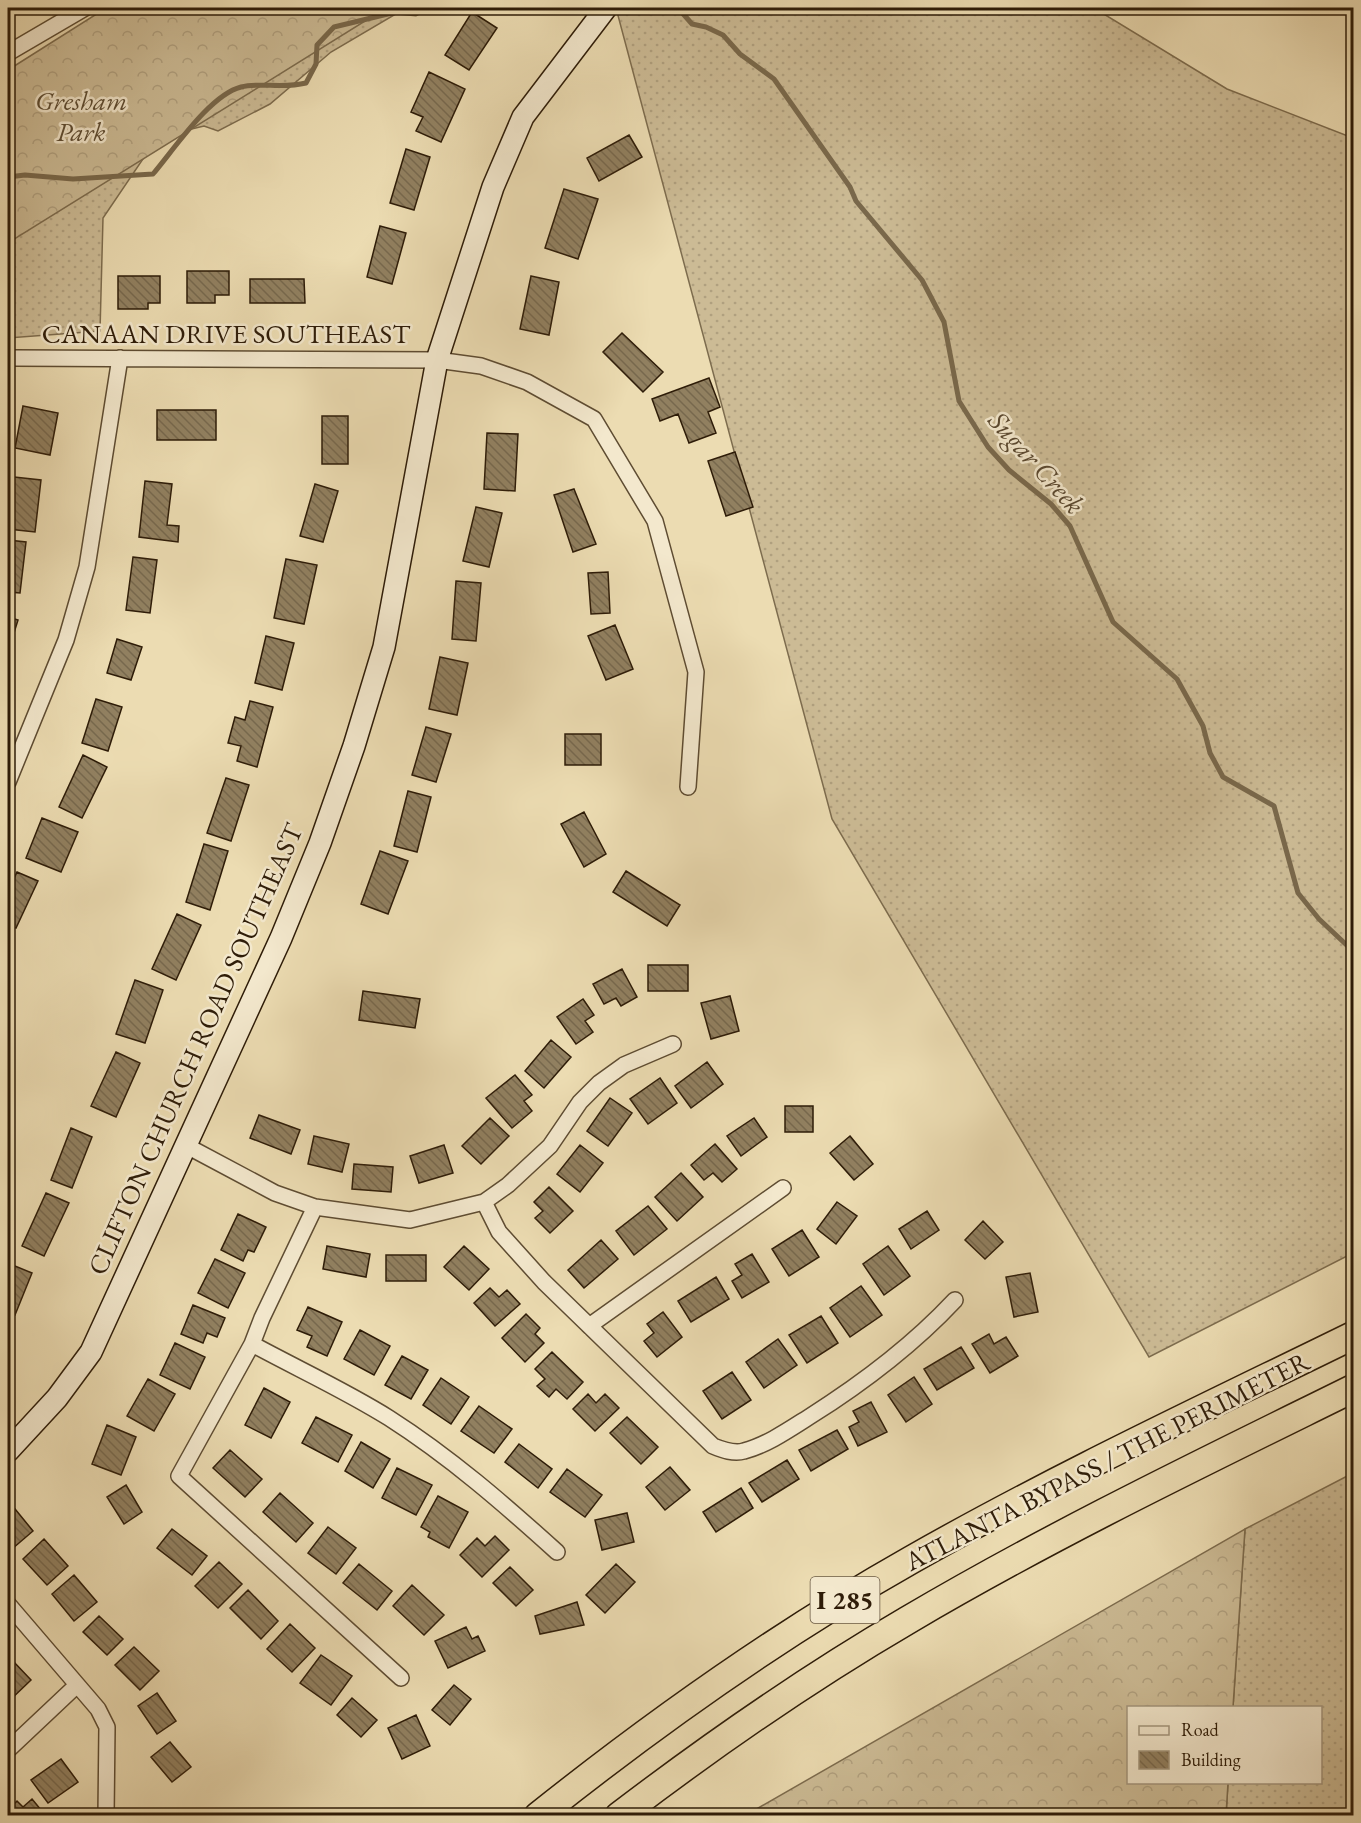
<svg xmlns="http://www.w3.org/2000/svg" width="1361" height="1823" font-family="'EB Garamond',serif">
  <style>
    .grass { fill: url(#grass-dots); stroke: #7d6c4e; stroke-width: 1.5 }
    .forest { fill: url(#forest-crowns); stroke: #7d6c4e; stroke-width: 1.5 }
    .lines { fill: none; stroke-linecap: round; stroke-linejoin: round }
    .stream { stroke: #79684b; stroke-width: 5 }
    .building { fill: url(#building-back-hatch); stroke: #2e1c08; stroke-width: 1.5 }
    .street-casing { stroke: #5e4c32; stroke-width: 18 }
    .secondary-casing { stroke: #2e1c08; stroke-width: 24 }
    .highway-casing { stroke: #2e1c08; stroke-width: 30 }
    .street { stroke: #f3e8cd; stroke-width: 15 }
    .secondary { stroke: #f3e8cd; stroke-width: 21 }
    .highway { stroke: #ecdcb2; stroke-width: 27 }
    .labels { text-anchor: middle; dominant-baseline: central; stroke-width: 5; stroke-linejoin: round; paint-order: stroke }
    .shield { fill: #f3e8cd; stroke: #695943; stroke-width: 1.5 }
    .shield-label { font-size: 26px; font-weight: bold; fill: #2e1c08 }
    .park-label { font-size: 27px; font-style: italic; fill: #5d4c32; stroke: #f3e8cd }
    .street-label { font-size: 27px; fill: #2e1c08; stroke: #f3e8cd }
    .water-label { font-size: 28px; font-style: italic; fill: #5a482f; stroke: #f3e8cd }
  </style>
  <defs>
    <pattern id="grass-dots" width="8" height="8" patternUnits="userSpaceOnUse" patternTransform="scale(1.5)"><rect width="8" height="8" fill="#ccbb95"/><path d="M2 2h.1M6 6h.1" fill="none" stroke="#b0a07f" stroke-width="1.8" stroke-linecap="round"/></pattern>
    <pattern id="forest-crowns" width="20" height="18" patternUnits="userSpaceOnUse" patternTransform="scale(1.5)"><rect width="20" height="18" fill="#ccbb95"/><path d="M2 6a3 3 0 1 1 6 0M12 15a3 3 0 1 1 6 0" fill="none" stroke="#b0a07f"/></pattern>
    <pattern id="building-back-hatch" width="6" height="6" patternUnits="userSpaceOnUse" patternTransform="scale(1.5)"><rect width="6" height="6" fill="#918060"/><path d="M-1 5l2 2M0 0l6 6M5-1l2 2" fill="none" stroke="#77684d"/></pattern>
  </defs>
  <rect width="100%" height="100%" fill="#ecdcb2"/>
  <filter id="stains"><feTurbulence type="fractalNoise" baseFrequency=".00333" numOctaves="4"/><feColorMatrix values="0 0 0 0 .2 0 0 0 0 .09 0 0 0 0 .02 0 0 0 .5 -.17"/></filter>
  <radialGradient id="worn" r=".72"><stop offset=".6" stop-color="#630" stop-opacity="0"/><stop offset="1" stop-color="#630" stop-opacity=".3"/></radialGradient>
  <path class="grass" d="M124,8h282l-75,44 -61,52 -52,27 -14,-5 -54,13 -7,20 -40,59 -3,113 -92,7v-265z
    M616,8h478l133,81 126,49v1115l-204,104 -317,-538z
    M1353,1473v342l-127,1 2,-33 92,-1v-74l-87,-1 12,-178z"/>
  <path class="forest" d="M106,8h280l-378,235v-173z
    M1245,1529l-12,178 -105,1v74l100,1 -2,32h-480z"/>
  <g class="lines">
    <path class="stream" d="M678,8l14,16 14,3 17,8 17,19 34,25 76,108 6,14 66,79 22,42 15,79 29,46 21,23 42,34 19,22 43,96 64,57 26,47 7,27 13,24 51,29 24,87 21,26 35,33
      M8,177l17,-2 48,4 80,-5c22,-26 57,-79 88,-87 20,-5 41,2 65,-4l10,-19 1,-19 17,-18 62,-15 20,2 9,-6"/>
  </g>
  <path class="building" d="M472,12l25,16 -28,42 -24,-15z
    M429,72l36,17 -24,53 -25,-11 7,-14 -12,-5z
    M629,135l13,22 -43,24 -12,-23z
    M406,149l24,8 -16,53 -24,-7z
    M564,189l34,10 -20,60 -33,-11z
    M380,226l26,7 -14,51 -25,-7z
    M187,271h42v24h-14v8h-28z
    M118,276h42v27h-12v6h-30z
    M531,276l28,6 -10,53 -29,-6z
    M250,279h54l1,24h-55z
    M622,333l41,39 -20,20 -40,-40z
    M709,378l11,29 -12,5 8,21 -27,10 -11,-29 -18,7 -8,-22z
    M23,406l35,7 -8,42 -35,-7z
    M157,410h59v30h-59z
    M322,416h26v48h-26z
    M487,433l31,1 -3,57 -31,-2z
    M735,452l18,55 -27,9 -18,-55z
    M14,477l27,3 -6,52 -27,-3z
    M145,481l27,3 -5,41 12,1 -1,16 -39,-5z
    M315,484l23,7 -15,51 -23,-6z
    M574,489l22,55 -23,8 -19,-57z
    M476,507l26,6 -13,54 -26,-6z
    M8,540l18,2 -6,51 -12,-1z
    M133,557l24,3 -7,53 -24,-3z
    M286,559l31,6 -13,59 -30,-6z
    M608,572l2,41 -19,1 -3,-41z
    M456,581l25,2 -5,58 -24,-2z
    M8,617l10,3 -10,32z
    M615,625l18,44 -27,11 -18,-44z
    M266,636l28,7 -12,47 -27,-7z
    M117,639l25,8 -11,33 -24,-7z
    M440,657l28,6 -11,52 -28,-6z
    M96,699l26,8 -14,44 -26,-8z
    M250,701l23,6 -16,60 -20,-6 4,-15 -13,-3 7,-26 10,3z
    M426,727l25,7 -15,48 -24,-7z
    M565,734h36v31h-36z
    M83,755l24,12 -25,51 -23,-11z
    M226,778l23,7 -18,56 -24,-8z
    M408,791l23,6 -14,55 -23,-6z
    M584,812l22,42 -22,13 -23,-43z
    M42,818l36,14 -17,40 -35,-14z
    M204,844l24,7 -18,59 -24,-8z
    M380,851l28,10 -20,53 -27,-10z
    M626,871l54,34 -13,21 -54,-34z
    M17,872l21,9 -22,47 -8,-3v-33z
    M177,914l24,11 -25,55 -24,-11z
    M648,965h40v26h-40z
    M622,969l15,28 -16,9 -5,-8 -12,6 -11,-20z
    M135,980l28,10 -18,53 -29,-9z
    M363,991l57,8 -5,29 -56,-8z
    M730,996l9,35 -28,8 -10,-36z
    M583,999l11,16 -9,6 8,11 -17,12 -19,-27z
    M551,1040l20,17 -27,31 -19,-17z
    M116,1052l24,11 -24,54 -25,-11z
    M707,1062l16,22 -32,24 -16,-22z
    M515,1075l17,20 -8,6 8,10 -20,17 -26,-30z
    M660,1078l17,25 -29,21 -18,-25z
    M610,1098l22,15 -24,33 -21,-15z
    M785,1106h28v26h-28z
    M259,1115l41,15 -9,24 -41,-16z
    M490,1118l19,18 -28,28 -19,-18z
    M754,1118l13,19 -26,19 -14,-20z
    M71,1128l21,9 -20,51 -21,-8z
    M314,1136l35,8 -7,28 -34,-8z
    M850,1136l23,28 -19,16 -24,-27z
    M715,1144l22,25 -15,13 -9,-9 -9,7 -13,-15z
    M444,1145l9,28 -34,10 -9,-27z
    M580,1145l23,18 -23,29 -23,-18z
    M354,1164l39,3 -2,25 -39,-3z
    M681,1173l22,24 -26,24 -22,-24z
    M549,1187l24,24 -23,22 -15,-15 8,-7 -9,-9z
    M46,1193l23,10 -25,53 -22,-10z
    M837,1202l20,14 -21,28 -19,-15z
    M648,1206l19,23 -33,26 -18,-24z
    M927,1211l12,19 -28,19 -12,-20z
    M238,1214l28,13 -12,25 -6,-2 -5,11 -22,-11z
    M983,1221l20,21 -18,17 -20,-19z
    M802,1230l17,27 -30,19 -17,-27z
    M601,1240l17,19 -34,29 -16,-18z
    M327,1246l43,8 -4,23 -43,-8z
    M464,1246l25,23 -20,21 -25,-23z
    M888,1246l22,30 -26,19 -21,-31z
    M752,1254l17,28 -27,16 -10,-17 10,-6 -7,-11z
    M386,1255h40v26h-40z
    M215,1259l30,14 -17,35 -30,-15z
    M10,1264l22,9 -17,42 -7,-3v-41z
    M1030,1273l8,39 -24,5 -8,-40z
    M716,1277l13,22 -38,23 -13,-21z
    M861,1286l21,29 -32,22 -20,-29z
    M490,1288l9,9 8,-7 13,14 -25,22 -21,-23z
    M193,1305l32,13 -8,19 -10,-4 -4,10 -22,-9z
    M308,1307l34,15 -15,34 -20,-9 5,-11 -15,-6z
    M663,1312l19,25 -25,20 -13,-16 10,-8 -7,-9z
    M526,1314l14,14 -5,6 9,9 -19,19 -23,-24z
    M821,1316l17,27 -31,20 -18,-28z
    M360,1330l30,16 -16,29 -30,-16z
    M989,1334l5,10 12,-7 12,19 -28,17 -18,-29z
    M778,1339l19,26 -33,23 -18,-26z
    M175,1343l30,14 -15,32 -30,-14z
    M961,1347l13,21 -37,22 -13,-21z
    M552,1352l31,30 -16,17 -11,-10 -7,8 -12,-11 8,-7 -10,-10z
    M402,1356l26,14 -17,29 -26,-14z
    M732,1372l19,28 -29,19 -19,-28z
    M914,1377l18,27 -26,18 -18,-27z
    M441,1378l28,19 -18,27 -28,-19z
    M148,1379l27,15 -21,37 -27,-15z
    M264,1388l26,14 -19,36 -26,-13z
    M588,1394l8,9 9,-9 14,14 -24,23 -22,-22z
    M871,1402l16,30 -29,14 -9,-19 10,-5 -6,-11z
    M479,1406l33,23 -18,24 -33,-22z
    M316,1417l36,18 -14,27 -36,-19z
    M627,1417l31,30 -17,17 -31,-31z
    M107,1425l29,12 -15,38 -29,-11z
    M837,1430l11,19 -37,22 -12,-21z
    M361,1442l29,17 -17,29 -28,-17z
    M519,1444l33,25 -14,19 -33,-26z
    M230,1450l32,29 -17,18 -32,-29z
    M787,1460l12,19 -37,23 -13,-19z
    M670,1467l20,23 -25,20 -19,-23z
    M397,1468l35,17 -16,30 -34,-17z
    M567,1469l35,26 -17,22 -35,-25z
    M126,1485l16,27 -18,12 -17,-27z
    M741,1488l12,20 -37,24 -13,-20z
    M280,1493l33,30 -17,19 -33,-30z
    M438,1496l30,16 -19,36 -21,-11 2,-5 -9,-5z
    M11,1504l22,27 -21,18 -4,-5v-37z
    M627,1513l7,29 -32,8 -7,-30z
    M328,1527l28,21 -20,26 -28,-21z
    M172,1529l35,27 -15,19 -35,-27z
    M495,1536l14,14 -27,27 -22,-22 17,-17 8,8z
    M44,1539l24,27 -21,19 -24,-26z
    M219,1562l23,22 -24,24 -23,-22z
    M359,1564l33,27 -15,19 -34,-27z
    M616,1564l19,18 -30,31 -19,-18z
    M510,1567l23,23 -17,16 -23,-23z
    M74,1575l23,27 -23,19 -22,-27z
    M412,1585l32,30 -20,20 -31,-29z
    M248,1590l30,31 -17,18 -31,-31z
    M577,1602l7,23 -44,9 -5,-18z
    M99,1616l24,23 -16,16 -24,-23z
    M290,1624l25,24 -23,24 -25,-23z
    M466,1627l6,12 6,-3 7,15 -37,17 -13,-27z
    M134,1647l25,24 -19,19 -25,-25z
    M321,1655l31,21 -21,29 -31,-22z
    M13,1661l18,19 -23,22v-36z
    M454,1685l17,14 -21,26 -18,-15z
    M157,1693l19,28 -19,13 -19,-28z
    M352,1698l25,22 -16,17 -24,-22z
    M416,1715l14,31 -28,13 -14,-31z
    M170,1742l21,25 -19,15 -21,-25z
    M61,1759l17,23 -30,21 -17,-23z
    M32,1799l14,17h-38v-6l9,-9 6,6z"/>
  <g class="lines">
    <defs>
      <path id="street" d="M8,53l77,-45
        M15,358l422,2 44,6 46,16 67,37 61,102 41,151 -8,115
        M8,782l58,-142 21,-73 33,-209
        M185,1145l90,48 40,14 95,13 74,-18 24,-17 42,-39 30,-44 19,-19 25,-18 49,-21
        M484,1202l15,30 45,50 169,164c10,4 21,8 31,5 23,-6 46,-22 65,-34 54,-34 102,-70 146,-117
        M315,1207l-53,111 -10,26 -73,132 222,202
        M589,1326l194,-138
        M252,1344c46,25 94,47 137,74 61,39 115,86 168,134
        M8,1604l90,105 9,18 -1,89
        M8,1750l69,-65"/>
      <path id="secondary" d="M8,1451l49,-53 34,-46 190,-414 39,-95 34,-97 30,-99 53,-287 56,-173 30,-70 83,-109"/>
      <path id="highway" d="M538,1816c118,-94 242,-182 373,-256 144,-82 294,-152 443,-225
        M619,1816c93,-71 188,-137 289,-196 144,-85 296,-158 446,-232"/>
    </defs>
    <use href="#street" class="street-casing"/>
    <use href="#secondary" class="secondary-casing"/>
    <use href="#highway" class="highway-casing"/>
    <use href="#street" class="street"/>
    <use href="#secondary" class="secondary"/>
    <use href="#highway" class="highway"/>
  </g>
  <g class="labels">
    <rect class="shield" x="810.5" y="1577" width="69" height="46" rx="4.5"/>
    <g class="shield-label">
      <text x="845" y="1600">I 285</text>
    </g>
    <g class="park-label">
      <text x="81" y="100">Gresham<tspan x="81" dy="31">Park</tspan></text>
    </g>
    <g class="street-label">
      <text x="226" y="333">CANAAN DRIVE SOUTHEAST</text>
      <text transform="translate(195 1049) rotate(-66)">CLIFTON CHURCH ROAD SOUTHEAST</text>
      <text transform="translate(1107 1461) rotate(-27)">ATLANTA BYPASS / THE PERIMETER</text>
    </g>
    <g class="water-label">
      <text transform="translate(1037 462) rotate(48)">Sugar Creek</text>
    </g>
  </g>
  <rect width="1361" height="1823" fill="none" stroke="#ecdcb2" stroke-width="30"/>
  <rect x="9" y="9" width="1343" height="1805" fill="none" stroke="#2e1c08" stroke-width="3"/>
  <rect x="15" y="15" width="1331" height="1793" fill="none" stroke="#2e1c08" stroke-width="1.5"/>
  <rect x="1127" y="1706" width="195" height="78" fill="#f3e8cd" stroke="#a4967e" stroke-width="1.5"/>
  <rect x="1139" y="1726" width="30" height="9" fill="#f3e8cd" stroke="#a4967e" stroke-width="1.5"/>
  <text x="1181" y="1736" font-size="18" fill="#2e1c08">Road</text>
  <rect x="1139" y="1751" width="30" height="18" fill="url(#building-back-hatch)" stroke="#a4967e" stroke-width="1.5"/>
  <text x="1181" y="1766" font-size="18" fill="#2e1c08">Building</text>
  <rect width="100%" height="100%" filter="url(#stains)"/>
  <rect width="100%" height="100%" fill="url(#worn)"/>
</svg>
